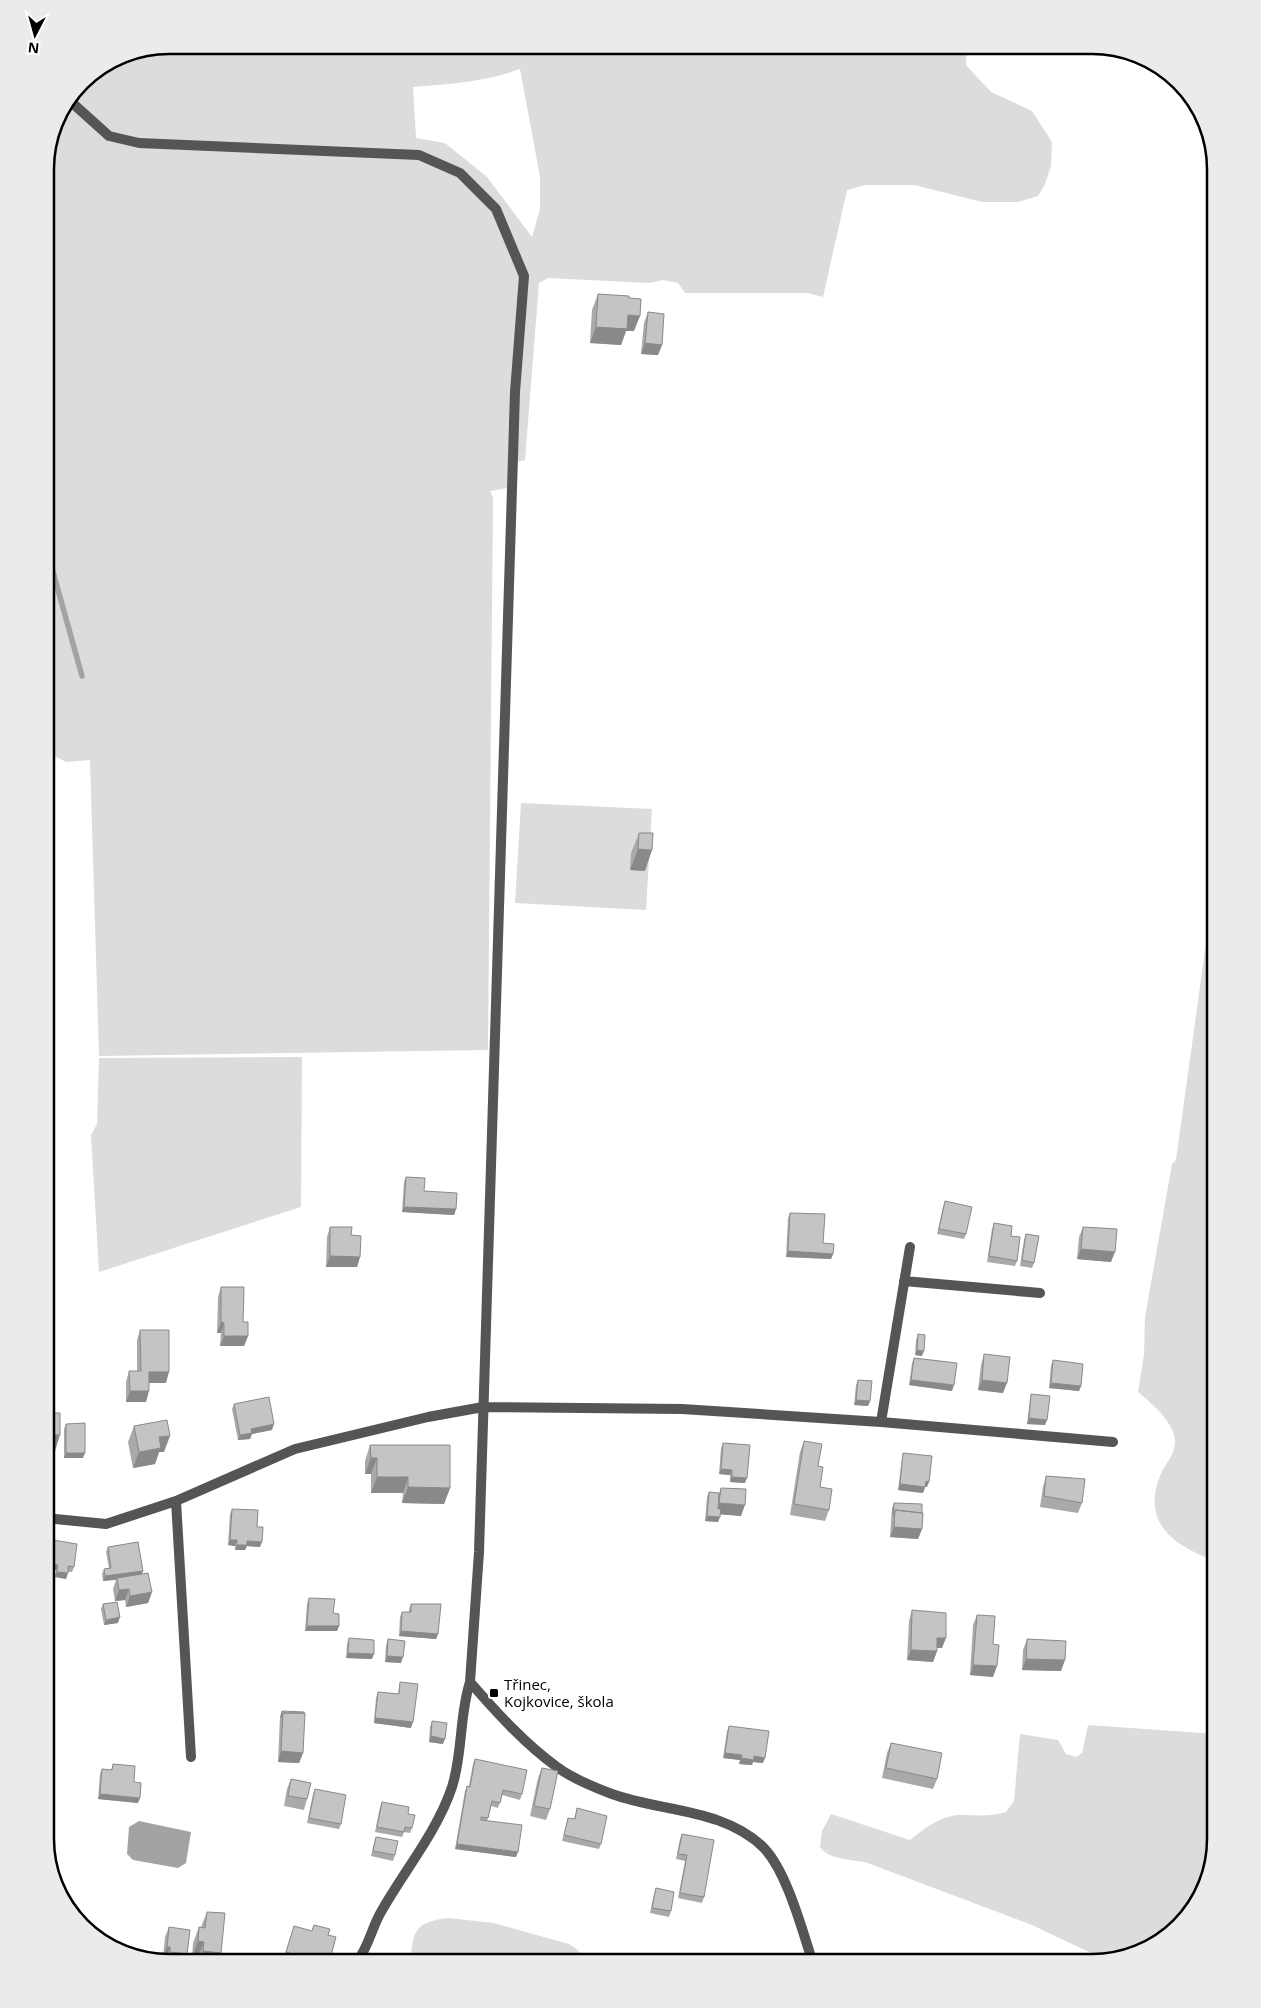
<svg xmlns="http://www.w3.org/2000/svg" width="1261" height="2008" font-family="'Open Sans',sans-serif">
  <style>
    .green { fill: #dcdcdc; fill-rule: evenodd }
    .water { fill: #a3a3a3 }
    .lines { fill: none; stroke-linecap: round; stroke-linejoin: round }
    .stream { stroke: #a3a3a3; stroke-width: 5.5 }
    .street { stroke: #555; stroke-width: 10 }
    .wall { fill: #a9a9a9 }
    .shaded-wall { fill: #898989 }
    .building { fill: #c4c4c4; stroke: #898989 }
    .poi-dot { fill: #000; stroke: #fff; stroke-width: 2 }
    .labels { text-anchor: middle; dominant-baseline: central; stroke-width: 4; stroke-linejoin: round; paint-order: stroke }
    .poi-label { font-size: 15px; fill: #000; stroke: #fff; text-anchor: start }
    .rim { fill: none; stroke: #000; stroke-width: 2.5 }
  </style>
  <rect width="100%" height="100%" fill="#fff"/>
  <path class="green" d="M169,45h798l-1,20 25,27 41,19 20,31 -1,24 -6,18 -7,12 -20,6h-36l-68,-17h-49l-18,5 -24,107 -15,-4h-123l-7,-10 -15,-3 -14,3 -101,-5 -9,5 -14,177 -17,4v24l-18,3 3,7 -5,552 -389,6 -9,-296 -24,2 -21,-11v-590l10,-40 27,-40 40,-27zM520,69l20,108v32l-8,28 -45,-60 -42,-34 -29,-5 -3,-51c36,-3 72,-5 107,-18z
    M521,803l131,6 -6,101 -131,-7z
    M1216,871v690c-41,-14 -75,-38 -56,-85 4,-11 14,-20 15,-32 2,-19 -23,-41 -37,-52l6,-38 1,-37 27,-153 4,-4z
    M302,1057l-1,150 -202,65 -8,-137 6,-11 2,-66z
    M1088,1725l128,9v105l-17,62 -52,49 -41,10 -74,-35 -167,-63c-14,-2 -37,-3 -45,-15l2,-16 9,-17 79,26c14,-11 30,-24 49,-25 17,0 30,2 47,-3l8,-11 6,-67 38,6 8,14 10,3 6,-4z
    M448,1918l46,5 75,21c8,5 14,9 14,19h-172c1,-32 4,-41 37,-45z"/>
  <path class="water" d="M139,1821l52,11 -5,31 -8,5 -45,-8 -6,-6 2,-27z"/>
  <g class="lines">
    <path class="stream" d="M45,543l37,133"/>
    <path class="street" d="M69,100l40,36 30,7 280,12 41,18 36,36 28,67 -9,116 -36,1160 -9,130c26,30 55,62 87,85 13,10 39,21 55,27 49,18 112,14 152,54 23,24 38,82 49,115
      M904,1281l136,12
      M881,1422l29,-175
      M176,1501l15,256
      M45,1518l61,6 70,-23 119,-52 133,-32 55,-10 199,2 199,13 232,20
      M356,1963c13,-16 15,-34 25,-51 23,-41 56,-80 71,-125 11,-34 7,-71 18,-105"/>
  </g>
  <path class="wall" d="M598,294l31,4 5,33h-8l-5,14 -31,-2 2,-33z
    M648,312l14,33 -4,10 -17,-1 3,-31z
    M639,833l6,38 -15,-1 1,-17z
    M406,1177l18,14 32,18 -2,6 -52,-3 2,-30z
    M945,1201l21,33 -2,5 -27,-5 6,-27z
    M790,1213l33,30 10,11 -2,5 -45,-2 2,-39z
    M994,1223l17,13 6,25 -2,5 -28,-4 5,-33z
    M330,1227l21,8 9,22 -3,10h-31l1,-30z
    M1083,1227l28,35 -34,-3 2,-22z
    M1026,1234l8,29 -2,5 -12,-2 4,-26z
    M221,1287l22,35 5,14 -4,10h-24l1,-13h-4l1,-36z
    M140,1330l26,53h-17l-3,19h-20v-20l3,-11h8v-31z
    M918,1334l4,22 -7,-1 1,-15z
    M984,1354l19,39 -25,-3 3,-25z
    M914,1358l38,33 -43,-6 3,-22z
    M1053,1360l28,26 -2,5 -30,-3 2,-22z
    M858,1380l12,21 -2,5 -14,-1 2,-20z
    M1031,1394l14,31 -18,-1 3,-25z
    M234,1404l38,26 -20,4 -2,5 -12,1 -6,-31z
    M66,1424l17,34h-19v-29z
    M134,1426l30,26h-5l-4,12 -22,4 -5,-26z
    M804,1441l14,25 2,21 9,23 -4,11 -35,-6 10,-63z
    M723,1443l22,40 -15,-1v-7l-11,-1 2,-26z
    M370,1445l80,43 -6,16 -42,-1 1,-10h-32v-19h-6v-13z
    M903,1453l24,34h-2l-2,6 -25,-3 4,-32z
    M1046,1476l36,27 -4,10 -38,-6 3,-20z
    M721,1488l20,28 -21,-2 -2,8 -13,-1 2,-24 2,-5 10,1z
    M894,1503l28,10v16l-4,10 -28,-2 2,-29z
    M232,1509l25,18 3,20 -13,-1 -2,4h-10v-4l-7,-1 2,-31z
    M53,1540l21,27 -2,5h-4l-2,7 -11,-2 1,-7 -8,-1 3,-23z
    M108,1547l35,24 -1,3 10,18 -4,11 -22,4 -1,-7 -10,1 -2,-12 3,-9 -13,1 -1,-7 2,-5 5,-1 -3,-16z
    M309,1598l24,15 6,13 -2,5h-32l2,-27z
    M103,1604l15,19 -14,2 -3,-16z
    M411,1604l27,30 -2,5 -37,-3 1,-19 2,-5h7v-3z
    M912,1610l30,38h-5v3l-4,11 -26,-2 2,-39z
    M977,1615l16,29v33l-23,-2 3,-50z
    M349,1638l23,21 -26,-1 1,-14z
    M388,1639l13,24 -16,-1 1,-17z
    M1027,1639l34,32 -39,-1 1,-20z
    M400,1682l11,46 -37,-5 2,-25 2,-6 20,2z
    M282,1711l21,42 -4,10 -21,-1 2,-46z
    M432,1721l11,23 -14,-2 1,-15z
    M729,1726l34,37 -10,-1 -1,3 -13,-1 1,-4 -17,-2 4,-27z
    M891,1743l46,36 -4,10 -51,-11 5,-25z
    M475,1759l47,35 -2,6 -18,-5 -4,13 -7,-2 -4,15 29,36 -61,-8 10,-58 2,-5h2l4,-22z
    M113,1764l21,18 4,21 -40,-4 2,-25 2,-5 9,1z
    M542,1768l8,41 -4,11 -16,-4 8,-38z
    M291,1779l16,20 -3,11 -20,-4 3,-17z
    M315,1789l26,35 -2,5 -32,-6 6,-29z
    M382,1802l26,12 4,14 -2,5 -6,-1 -2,5 -27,-5 5,-25z
    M577,1808l24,36 -2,5 -37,-8 6,-23 6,1z
    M682,1834l22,63 -2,6 -24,-5 7,-37 -9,-2 4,-20z
    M376,1837l19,18 -2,6 -22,-5 3,-13z
    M656,1888l15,23 -2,6 -19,-4 4,-19z
    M207,1912l10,51h-19v-6h-6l1,-14 6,-16h2z
    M314,1925l14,10 1,28h-25l-20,-5 10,-32 18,5z
    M169,1927l18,27 -3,9 -18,-1v-4l-3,-1 2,-20z"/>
  <path class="shaded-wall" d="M628,315l12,1 -6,15h-8l-5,14 -31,-2 6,-16z
    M645,343l17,2 -4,10 -17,-1z
    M638,849l14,1 -7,21 -15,-1z
    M404,1207l52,2 -2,6 -52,-3z
    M1081,1249l34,3 -4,10 -34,-3z
    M788,1251l45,3 -2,5 -45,-2z
    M330,1256l30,1 -3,10h-31z
    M221,1322l3,1 -3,10h-4z
    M224,1336h24l-4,10h-24z
    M917,1350l7,1 -2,5 -7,-1z
    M149,1372h20l-3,11h-20z
    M911,1380l43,5 -2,6 -43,-6z
    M982,1380l25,3 -4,10 -25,-3z
    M1051,1383l30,3 -2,5 -30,-3z
    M130,1391h19l-3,11h-20z
    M856,1400l14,1 -2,5 -14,-1z
    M1029,1418l18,2 -2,5 -18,-1z
    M274,1424l-2,6 -20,4 -2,5 -12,1 2,-5 11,-6z
    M45,1434l15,1 -5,16 -10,-1z
    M170,1436l-6,16h-5l-4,12 -22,4 6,-16 20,-15z
    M66,1453h19l-2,5h-19z
    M371,1458h6l-6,16h-6z
    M721,1469l11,1 -2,5 -11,-1z
    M377,1477h31l-5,16h-32z
    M732,1477l15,1 -2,5 -15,-1z
    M926,1481l3,1 -2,5h-3z
    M900,1484l25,3 -2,6 -25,-3z
    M408,1487l42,1 -6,16 -42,-1z
    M719,1503l26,2 -4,11 -25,-2z
    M707,1516l13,1 -2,5 -13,-1z
    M894,1527l28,2 -4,10 -28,-2z
    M230,1540h7l-2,6 -7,-1z
    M247,1541l15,1 -2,5 -13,-1 -2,4h-10l2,-5z
    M50,1564l8,1 -2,5 -8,-1z
    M143,1571l-2,5 -38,5 2,-5z
    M57,1572l11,1 -2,6 -11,-2z
    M129,1589l-4,11 -10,1 4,-11z
    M152,1592l-4,11 -22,4 4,-11z
    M120,1617l-2,6 -14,2 2,-5z
    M307,1626h32l-2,5h-32z
    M401,1631l37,3 -2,5 -37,-3z
    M937,1638h9l-4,10h-9z
    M911,1650l26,1 -4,11 -26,-2z
    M348,1653l26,1 -2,5 -26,-1z
    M387,1656l16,1 -2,6 -16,-1z
    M1026,1659l39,1 -4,11 -39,-1z
    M973,1665l24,1 -4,11 -23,-2z
    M375,1718l38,4 -2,6 -37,-5z
    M431,1736l14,3 -2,5 -14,-2z
    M281,1751l22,2 -4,10 -21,-1z
    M725,1753l17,2 -2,5 -17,-2z
    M754,1756l11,2 -2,5 -10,-1 -1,3 -13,-1 2,-6z
    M100,1794l40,4 -2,5 -40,-4z
    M457,1844l61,8 -2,5 -61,-8z
    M198,1941l6,1 -6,15h-6z
    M167,1947h3l-4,11 -3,-1z
    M203,1951l18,2 -4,10h-18z
    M170,1952l17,2 -3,9 -18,-1z"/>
  <path class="building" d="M598,294l31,2v2l12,1 -1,17 -12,-1 -1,14 -31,-2z
    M648,312l16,2 -2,31 -17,-2z
    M639,833h14l-1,17 -14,-1z
    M406,1177l19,1 -1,13 33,2 -1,16 -52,-2z
    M945,1201l27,6 -6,27 -27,-5z
    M790,1213l35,1 -2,29 11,1 -1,10 -45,-3z
    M994,1223l18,3 -1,10 9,1 -3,24 -28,-5z
    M330,1227h22l-1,8 10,1 -1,21 -30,-1z
    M1083,1227l34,2 -2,23 -34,-3z
    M1026,1234l13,2 -5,27 -12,-3z
    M221,1287h23l-1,35h5v14h-24v-13l-3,-1z
    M140,1330h29v42h-20v19h-19l-1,-20h12z
    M918,1334l7,1 -1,16 -7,-1z
    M984,1354l26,3 -3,26 -25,-3z
    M914,1358l43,5 -3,22 -43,-5z
    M1053,1360l30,4 -2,22 -30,-3z
    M858,1380l14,1 -2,20 -14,-1z
    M1031,1394l19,2 -3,24 -18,-2z
    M269,1397l5,27 -23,5 1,4 -12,2 -6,-31z
    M48,1413h12v22l-15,-1v-19h3z
    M167,1420l3,16 -11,1 2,11 -22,4 -5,-26z
    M85,1423v30h-19v-29z
    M804,1441l18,3 -4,22 5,1 -3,20 12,2 -3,21 -35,-6z
    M723,1443l27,2 -3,33 -15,-1v-7l-11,-1z
    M370,1445h80v43l-42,-1v-10h-31v-19h-6z
    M903,1453l29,3 -3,26 -3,-1 -1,6 -25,-3z
    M1046,1476l39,3 -3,24 -38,-7z
    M721,1488l25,1 -1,16 -26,-2z
    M709,1492l10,1 -1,16h3l-1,8 -13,-1z
    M894,1503l28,1v9l-27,-3 -2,5z
    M232,1509l26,1 -1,17h6l-1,15 -15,-1v4h-10v-5h-7z
    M895,1510l28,3 -1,16 -28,-2z
    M53,1540l24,4 -3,23 -6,-1v7l-11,-1 1,-7 -8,-1z
    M138,1542l5,29 -38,5 -1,-7 7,-1 -3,-21z
    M148,1573l4,19 -22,4 -1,-7 -10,1 -2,-12z
    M309,1598l26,1 -2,14 6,1v12h-32z
    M117,1602l3,15 -14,3 -3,-16z
    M411,1604h30l-3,30 -37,-3 1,-19h9z
    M912,1610l34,3v25h-9v13l-26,-1z
    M977,1615l18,1 -2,28 6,1 -2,21 -24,-1z
    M349,1638l25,2v14l-26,-1z
    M388,1639l17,2 -2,16 -16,-1z
    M1027,1639l39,2 -1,19 -39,-1z
    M400,1682l18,2 -5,38 -38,-4 3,-26 21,2z
    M282,1711l22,1v1h-21l-2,5z
    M283,1713h22l-2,40 -22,-2z
    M432,1721l15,2 -2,16 -14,-3z
    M729,1726l40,5 -4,27 -11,-2v4l-13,-2 1,-3 -17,-2z
    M891,1743l51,10 -5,26 -51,-11z
    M475,1759l52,11 -5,24 -19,-4 -3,13 -8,-2 -4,17 -7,-1v3l41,5 -4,27 -61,-8 10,-58 3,1z
    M113,1764l22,2 -1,16 7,1 -1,15 -40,-4 2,-25 10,1z
    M542,1768l16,3 -8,38 -16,-3z
    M291,1779l20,4 -4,16 -19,-3z
    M315,1789l31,6 -5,29 -32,-6z
    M382,1802l27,5 -1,7 7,1 -3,13 -7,-1 -1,5 -27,-5z
    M577,1808l30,8 -6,28 -37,-9 4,-17 7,1z
    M682,1834l32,6 -10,57 -24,-4 7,-38 -9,-1z
    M376,1837l22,4 -3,14 -22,-4z
    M656,1888l18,4 -3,19 -19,-3z
    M207,1912l18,1 -4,40 -18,-2 1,-9 -6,-1 1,-14 6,1z
    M314,1925l16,4 -2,6 8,2 -7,26h-3l-40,-11 8,-26 18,5z
    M169,1927l21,3 -3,24 -17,-2v-5h-3z"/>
  <rect class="poi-dot" x="489" y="1688" width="10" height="10" rx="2.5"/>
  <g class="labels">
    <g class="poi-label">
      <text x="504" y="1684">Třinec,<tspan x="504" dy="17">Kojkovice, škola</tspan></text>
    </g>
  </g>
  <path d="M0 0H1261V2008H0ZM169 54H1092A115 115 0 0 1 1207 169V1839A115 115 0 0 1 1092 1954H169A115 115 0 0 1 54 1839V169A115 115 0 0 1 169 54Z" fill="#ebebeb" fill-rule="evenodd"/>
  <path class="rim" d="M169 54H1092A115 115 0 0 1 1207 169V1839A115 115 0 0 1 1092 1954H169A115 115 0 0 1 54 1839V169A115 115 0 0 1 169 54Z"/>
  <g transform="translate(35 35) rotate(186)" stroke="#ffffff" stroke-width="4" paint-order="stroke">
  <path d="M0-4L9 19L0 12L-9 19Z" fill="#000000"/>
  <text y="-8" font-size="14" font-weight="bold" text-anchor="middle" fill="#000000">N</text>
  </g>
</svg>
